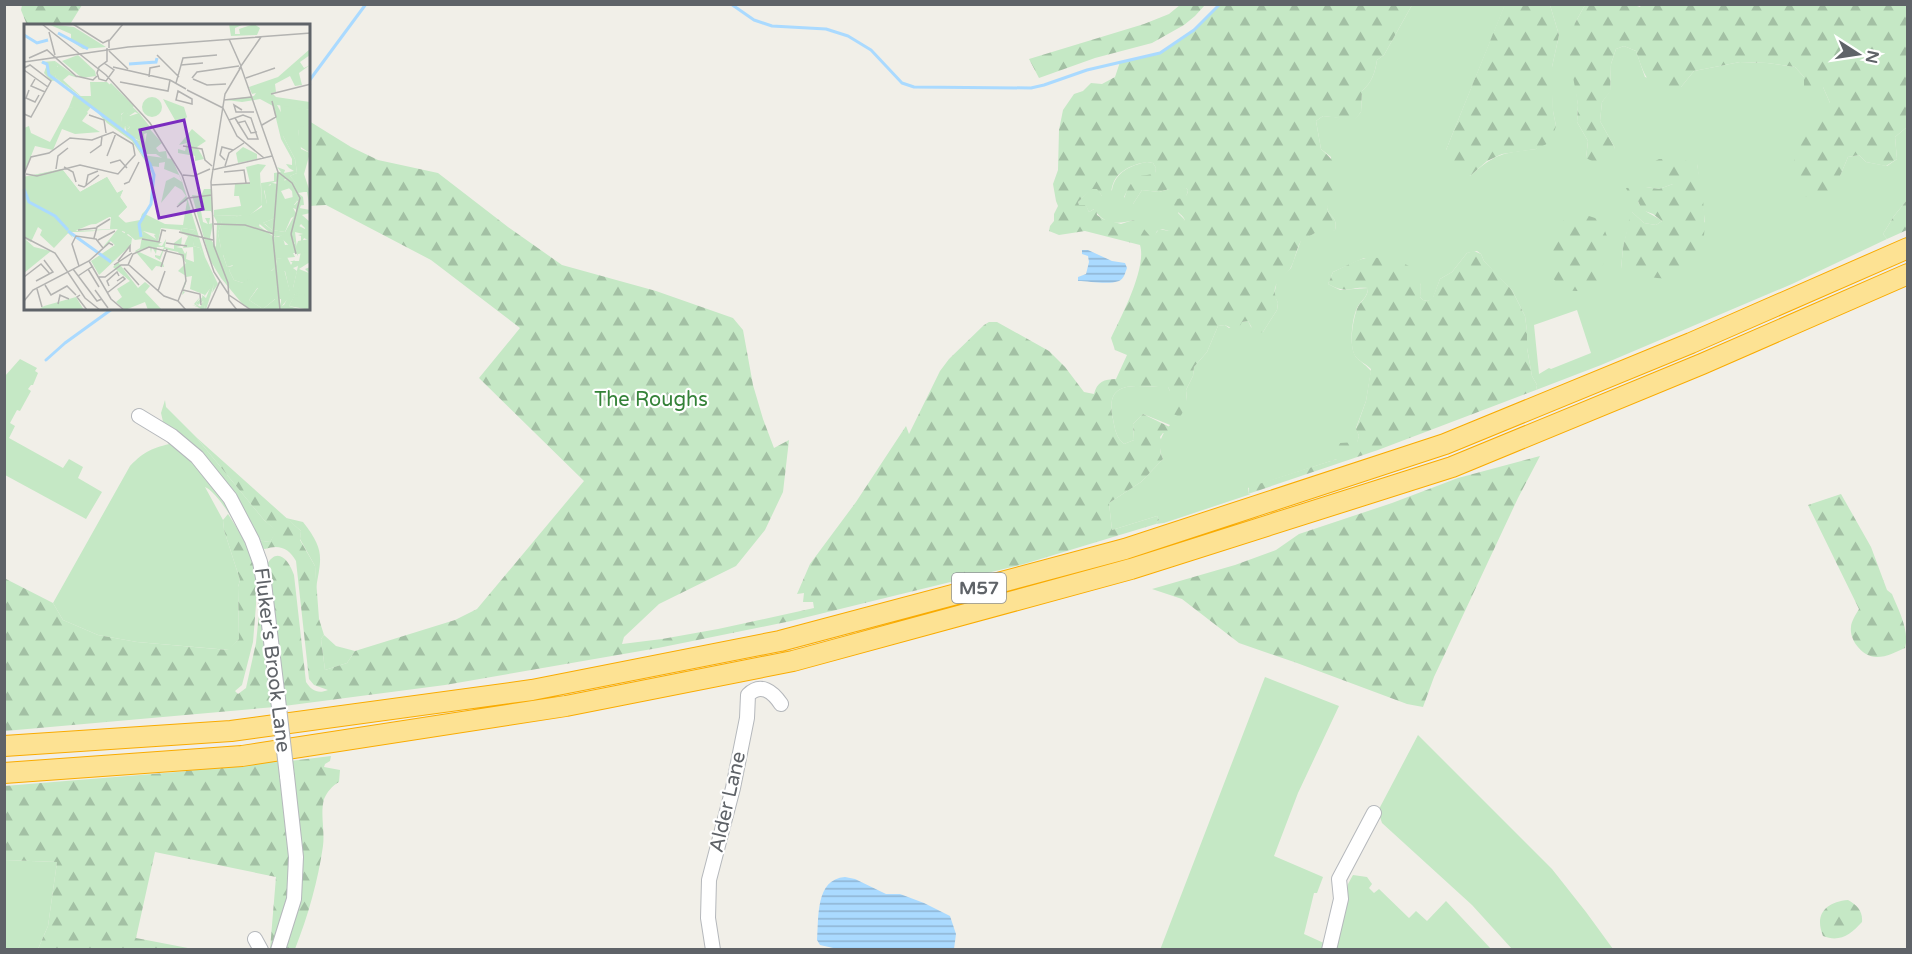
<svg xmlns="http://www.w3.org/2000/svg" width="1912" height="954" font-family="'Varela Round',sans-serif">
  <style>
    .green { fill: #c5e8c5; fill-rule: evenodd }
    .forest { fill: url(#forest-firs); fill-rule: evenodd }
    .water { fill: url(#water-rules) }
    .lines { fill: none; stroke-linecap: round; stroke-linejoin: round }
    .stream { stroke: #aadaff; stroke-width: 3 }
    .minor-casing { stroke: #b5b8bc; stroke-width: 16 }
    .highway-casing { stroke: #f9ab00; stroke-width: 22 }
    .minor { stroke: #fff; stroke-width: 14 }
    .highway { stroke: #fde293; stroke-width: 20 }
    .minor-bridge-casing { stroke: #b5b8bc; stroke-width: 16; stroke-linecap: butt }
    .minor-bridge { stroke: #fff; stroke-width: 14 }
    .labels { text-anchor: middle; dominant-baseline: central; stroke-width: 4.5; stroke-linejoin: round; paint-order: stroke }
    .shield { fill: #fff; stroke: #8f9295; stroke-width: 1.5 }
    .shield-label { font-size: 18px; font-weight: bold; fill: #5f6368 }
    .park-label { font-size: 20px; fill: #348238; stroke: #fff }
    .street-label { font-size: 20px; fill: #5f6368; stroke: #fff }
    .inset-river { fill: none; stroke: #aadaff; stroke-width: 3 }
    .inset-road { fill: none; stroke: #b3b3b1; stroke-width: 1.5 }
    .view { fill: #7b2cbf; fill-opacity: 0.15; stroke: #7b2cbf; stroke-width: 3 }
    .inset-edge { fill: none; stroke: #5f6368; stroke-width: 3 }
  </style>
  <defs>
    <pattern id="forest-firs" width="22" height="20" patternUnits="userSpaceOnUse" patternTransform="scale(1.5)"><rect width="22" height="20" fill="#c5e8c5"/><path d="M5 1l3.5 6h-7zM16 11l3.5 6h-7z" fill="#a3c0a4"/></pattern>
    <pattern id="water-rules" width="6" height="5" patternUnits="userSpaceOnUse" patternTransform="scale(1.5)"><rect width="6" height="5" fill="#aadaff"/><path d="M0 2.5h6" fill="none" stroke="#8eb4d2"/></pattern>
  </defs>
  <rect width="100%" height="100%" fill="#f1efe8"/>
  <path class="green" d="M1412,5h93l-59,145 24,26c26,-23 32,-23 66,-27l20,-23 -3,-15 -2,-33 1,-11 7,-32 -9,-30h35l-10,18v58l3,24 -1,17 11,19 -2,17 29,-10 -15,-27 2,-19 8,-11 1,-27 5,-15 8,-3 12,5 9,26 36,10 13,-16 46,-9 27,1 28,4 9,10 19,10 7,16 10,73 8,-19 11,-2 7,7 21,4 10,-7 -2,-22 12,-10v73l-13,16 -11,18 4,5 -95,45 -191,81 -65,25 1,-5 -5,-9 -5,-28v-17l-2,-15 -13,-26 -14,-14 -14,-15 -3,-7 -4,-3 -10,2 -15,19 -12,7 -7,19 -5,3 -5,-1 -3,-3 1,-13 -57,-26 -31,14 -5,12 12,6 28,-2c0,9 -7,12 -11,20 -5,10 -9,42 0,50 5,5 9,7 14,13l-5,30 -10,27 3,8 -2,7h-17l-3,16 -89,29v6h3l-87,29 -8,1 3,-4 -2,-4 -45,14 -3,-27 32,-21 22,-23c-6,-14 -3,-23 7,-34l-27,-11 -10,10 1,16 -10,4c-8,-7 -9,-14 -11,-25 -10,-44 29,-31 55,-32l2,4v9l17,1 -1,-11 7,-14 1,-9 13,-15 11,-26 7,-1 4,3 13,-6 6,-1 3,6 12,5 14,-22 1,-7 -4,-8 3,-14 14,-13 10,-28 14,-7 20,-3c3,-14 -5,-11 -8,-22l4,-51 -10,-8 -5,-28 7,-5 32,3 6,-7 1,-21c10,-9 13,-18 15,-31l7,-5zM1697,164l8,58 -84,47 2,-21 9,-36 12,11 12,2 6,-4c-9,-7 -21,-9 -24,-20l8,-14 13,2 14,-5v-7zM1577,310l14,43 -40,16 -2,-1 -10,6 -5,-49z
    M1147,162l6,1 3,5 -1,6c-21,5 -20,2 -31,23l9,7 9,-14 17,2 10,-3 17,-1 2,2c-1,7 -7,16 -10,23l7,7 -16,11 -7,-2 -5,2 -2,5h-5c-7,-6 -8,-10 -17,-16 -16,5 -30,4 -39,-11l-5,3 -3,-6 -7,-1 -1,-3 14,-14h5l5,8 10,-6c3,-18 19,-25 35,-28z
    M20,359l17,9 -2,3 3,2 -5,12h-2l-3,4 3,2 -11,20 -3,-1 -7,13 5,3 -6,12 54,30 6,-9 14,8 -5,11 24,14 -16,27 -81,-44v-99z
    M165,400l1,7 30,30 68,83 13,11 -7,11 -14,-2 -92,-114 -3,-13z
    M173,443l17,13 32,36 26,53c-8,-14 -30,-53 -43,-58l18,33 1,10 16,50 -2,7 1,52 -10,11 -92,-8 -39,-7 -35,-15 -10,-17 77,-137c14,-15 23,-18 43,-23z
    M286,518l17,4c21,27 19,34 13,66l-1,-22 -15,-27 1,-8z
    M324,635l12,11 19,5 -8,12 -22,7 -4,-31z
    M1265,677l74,29 -41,87 -24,63 49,21 -6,16h-3l-10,41 22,10 -1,5 -165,1z
    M1418,735l134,134 34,43 27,37h-101l-40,-44 -90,-82 -4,-12z
    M5,860l52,2 -9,64 -10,23h-33z
    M1353,875l14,2 5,7 -3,4 5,5 5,-4 30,29 7,-7 11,10 19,-20 45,48 -158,1 15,-66z"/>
  <path class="forest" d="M1505,4l45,1 9,30 -7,32 1,44 3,15 -5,16 -15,7 -34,5 -15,7 -17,15 -14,-3 -10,-9v-14z
    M22,5v-1l60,1 -13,21 -42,-1 -6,-15z
    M1180,5h25l-10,11 -11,9 -32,18 -57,15 -56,20 -10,-19 115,-35 25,-10z
    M1220,5h192l-28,50 -7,5c-2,13 -5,22 -15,31l-1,21 -6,8 -32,-4 -7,5 5,28c26,22 15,31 6,59 3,11 11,8 8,22l-7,4 -13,-1 -14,8c-5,8 -6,20 -11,28 -10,13 -21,15 -12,34l-1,7 -14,22 -8,1 -7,-12 -6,1 -5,9 -12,-6 -7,1 -11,26 -13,15 -1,9 -7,14 1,11 -3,9 -4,7 -11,-5 -4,-6 5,-6v-9l-2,-4c-26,1 -65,-12 -55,32 2,11 3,18 11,25l10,-4 -1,-16 10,-10 33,16 -2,7 -11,-4 -3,4 2,5c-3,7 -2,10 1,17l-22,23 -32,21 3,27 45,-14 2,4 -3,4 -132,40 -233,57 -133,27 -213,37 -161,21 -18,-140c11,-21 23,-6 28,9l12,107c6,9 12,12 22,8l-14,-5 -5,-6 -13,-118c-7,-13 -17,-17 -31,-12l-5,-1 -4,-8 14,2 6,-11 -12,-11 -68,-83 105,94 -1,9 15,26 4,53 5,16 -3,4 4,31 22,-7 8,-12 100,-31 22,-11 107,-128 -105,-103 41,-50 -89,-68 -105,-55 -17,1v-85l42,26 27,13 60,13 70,54 54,38 94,26 77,27 10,12 10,55 10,34 11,29 15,-8 -6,52 -18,38 -29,36 -77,38 -35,33 -2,7 40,-5 56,-10 96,-21 -1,-6h-10l1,-9 -7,1 13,-30 46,-62 50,-76 3,8 31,-63 9,-12 35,-34 5,-3h8l52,29 16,16 19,25 10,2c3,-12 10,-15 22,-15l11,-24 -12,-5 -4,-12c10,-21 36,-70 29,-93l-55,-14 -26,4 -10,-4 1,-5 4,-5v-7l4,-8 -2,-5 -3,-17 5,-14 1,-40 4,-20 11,-16 9,-3 8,-8 11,1 13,-7 5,-15 40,-9 34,-23zM1147,162l6,1 3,5 -1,5c-5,2 -11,2 -16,3 -8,4 -15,18 -15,26l4,3 5,-1 9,-14 17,2 10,-3 7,2 10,-3 2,2c-1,9 -6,7 -13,10 -4,11 6,12 10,20l-4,1 -4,-2 -5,5 -3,7 -10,-2 -5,7h-4l-12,-14 -5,-2 -12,4 -18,-5 -6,-4 -1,-7 -7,4 -3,-7h-7l-1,-3 14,-13h5l5,7 6,2c4,-5 3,-9 5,-14 5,-14 21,-20 34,-22z
    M1641,5h266v122l-12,10 2,22 -11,7 -20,-4 -7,-7 -11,2 -8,19 -12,15 -22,6 -14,-13c1,-21 5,-49 18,-66 4,-6 14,-11 20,-15l-7,-16 -19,4v-14l-9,-10 -28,-4 -27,-1 -46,9 -13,16 -11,9c-23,-11 -26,-21 -34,-45l-12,-5 -8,3 -5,15 -1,28 -8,10 -2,19 15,27 -7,11 -12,4 -10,-5 2,-17 -11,-19 1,-17 -10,-57 7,-25 10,-18h49l6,2z
    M1659,159l24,1 14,4c6,33 21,100 -21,115 -5,1 -13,-1 -19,-1 -13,-2 -23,-4 -36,-9l2,-21 8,-37 13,12 12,2 6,-4 -9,-7 -11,-4 -4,-9 -8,-4 -4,-9 20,-1 13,2 14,-5v-7l-21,-6 -4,-6z
    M1907,200v30l-20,9 -4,-5 11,-18z
    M1586,215l15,5 8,22 -12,45c-25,8 -34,5 -49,-15l4,-33 12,-19z
    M1474,251l7,3 3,7 28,29 13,26 2,15v17l5,28 5,9 -1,5 -158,60 -130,44 1,-7 88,-28 -4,-8 1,-6 6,-2 17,-1 2,-6 -3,-7 10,-28 5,-32c-5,-5 -12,-8 -15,-12 -8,-9 -3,-38 1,-48 3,-8 11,-11 11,-21 -19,-2 -19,7 -40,-4l5,-12c9,-4 19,-10 29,-13 14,-4 49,2 56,15 4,7 3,15 2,23l3,3 5,1 5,-4 7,-18 12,-7 15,-19z
    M1540,456l-22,42 -84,179 -11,30 -16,-3 -110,-41 -58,-20 -57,-44 -30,-10 83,-24 41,-15 23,-16 93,-31 66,-25z
    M1841,494l30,53 16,43 5,4c6,15 18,37 13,54 -9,4 -18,9 -28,9 -13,1 -28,-16 -26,-30 0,-5 5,-13 8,-18l-51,-104z
    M228,514l25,39 5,29 -2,5v18l-3,37 -11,43 -7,6 3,3 8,-6 10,-45 4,-39 15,103 -270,24 -1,-153 49,25 10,17 35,15 39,7 91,8 11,-11 -1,-52 2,-7 -16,-50 -1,-10z
    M331,756l-1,5 -5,3 -1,3 16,3 -1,12c-7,4 -12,10 -15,17 -4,15 1,31 -1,47 -5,35 -15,70 -28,103l-13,1 9,-27 -1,-162z
    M280,761l12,98 -3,46 -16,44h-3l6,-72 -121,-25 -19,86 57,11h-155l10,-23 9,-64 -52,-2 -1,-74 173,-14z
    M1848,900c9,5 15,11 14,22 -11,12 -22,21 -39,14 -9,-22 3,-34 25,-36z"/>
  <path class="water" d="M1082,250h6l24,11 13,2 2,5c-2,5 -3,11 -8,13 -11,4 -30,0 -41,0v-4l8,-3 3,-12 -1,-6 -6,-2z
    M845,877l10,2 31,15h14l24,9 26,13 6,18 -2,15 -112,1 -22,-5 -3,-5c2,-22 -2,-61 28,-63z"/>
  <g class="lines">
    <path class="stream" d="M731,4l23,16 18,6 54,3 22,7 23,14 31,33 12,4 117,1 13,-3 43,-15 73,-17 34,-23 26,-26
      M309,81l57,-77
      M46,360l19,-17 47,-34"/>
    <defs>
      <path id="minor" d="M139,416l33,20 25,21 33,41 22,42 8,22 4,21 14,116
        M255,939l6,11
        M278,950l16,-51 2,-42 -9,-81
        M713,950l-5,-32 1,-38 24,-92 14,-70 1,-23c13,-13 25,-3 33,9
        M1329,950l12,-51 -2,-20 35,-66"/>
      <path id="highway" d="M4,746l227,-15 301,-41 248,-49 345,-92 320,-105 246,-101 217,-95
        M4,773l238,-17 324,-50 227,-45 338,-92 321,-102 250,-103 206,-90"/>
    </defs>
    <use href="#minor" class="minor-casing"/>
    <use href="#highway" class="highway-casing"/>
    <use href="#minor" class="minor"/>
    <use href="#highway" class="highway"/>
    <defs>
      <path id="minor-bridge" d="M278,699l9,77"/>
    </defs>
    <use href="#minor-bridge" class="minor-bridge-casing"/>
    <use href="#minor-bridge" class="minor-bridge"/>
  </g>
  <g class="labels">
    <rect class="shield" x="952" y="573" width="54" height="30" rx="4.5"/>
    <g class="shield-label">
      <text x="979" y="588">M57</text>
    </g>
    <g class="park-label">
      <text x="651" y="400">The Roughs</text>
    </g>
    <g class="street-label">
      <text transform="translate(272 660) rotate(83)">Fluker's Brook Lane</text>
      <text transform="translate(728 802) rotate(-77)">Alder Lane</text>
    </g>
  </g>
  <g transform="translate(24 24)">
    <rect width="286" height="286" fill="#f1efe8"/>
    <path d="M24,0l26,3 32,20 -23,2 -12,-8v-7zM31,37l3,5 -4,4 2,8 22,18h13l-1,-14h17l34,33 -6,-3 -6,4 -3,-4 5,-3 -10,5 1,8 8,5 -3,2 -2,-3 -1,6 -33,-25 -4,5 -18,-5 5,-13 -16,-14 -7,1 -7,-8 3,-9 -7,-2zM118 83a10 10 0 1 1 20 0a10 10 0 1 1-20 0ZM256,79l30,7v15l-12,5 3,19 9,4 -6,21 6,18h-7l-13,-16 7,-3 -2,-14 -12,-23zM124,103l14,16 -6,5 3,4 7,-1 2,11 -12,-8h-13l-4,-6 -5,-9 9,3 -4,3 11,-2h-5zM168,105l14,12 -9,6 7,12 -9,2v-5l-17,-3v-4l7,2 2,-8 -8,2zM234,140l8,1 -6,8 2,32 -12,10 13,8 12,-5 -8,-13 -3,-18 7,-2 -2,-3 8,2 1,-5 5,-1 10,15 -3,-5 -9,3 4,8 8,-2 4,4 -3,4h7l-2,5 -6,-2 4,7 -6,3 -6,14 -13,-2 -7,-6 -5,-1 -1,3 15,11 13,-1 -4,2 2,7 10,-1 -4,-8 6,-11 8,4 1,-4 5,8 -1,8 -6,-3 -3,6v-8l-3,-1 5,-1 -8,-2 3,24 -2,-3h-3l2,4 -19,2 1,7 -6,5 13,-2 7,26 -10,12v-8h-6l-12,10 -14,-9 9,-12 -24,-8 -5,-10 4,-5 -6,2 -6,-19 -3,-15 4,-13 20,-5 -28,1v-6l27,-4 -2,-10h-5l1,-12 15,-1 -4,-16zM158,204l13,2 -5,5 5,3 -2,8 7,2 12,29v9l-9,12 2,12 -13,-5 8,2 3,-6 -5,4 -2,-2 9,-8 -15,-6 2,-13 -6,1v6l-3,8 2,1 -3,3 4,-19 -8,-5 8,-8 -8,-11 -14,-3 -4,11 -5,-3v-2l5,1 4,-9h-7l-1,7 -4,-7 -1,6 -1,-6 -13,4 26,12 1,4 -8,-1 -4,5 -17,-20 5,-3 3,-17 13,8 -2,-4 6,-3 -2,10h4l-4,3 4,1 4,-7 -1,8 9,2v-6l8,-6 -1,9 -5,1 6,1 3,6 2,-3 -1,8 8,3 -1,-15 -10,1 5,-12 -7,-3zM277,227l9,1v10l-11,7 10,4 -4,-4 5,-2v43l-21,-4 6,-12 -3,2v-4l7,-2 -6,-2 5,-22 -8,-5h9zM52,273l8,13h-46l6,-4z" fill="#c5e8c5"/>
    <path d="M205,0l13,1 -7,3v6h5l-1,-5 15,-5 6,4 -3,7 -26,1zM286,25v6l-10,7 4,6 6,-3 -11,8 3,12 -7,1 -5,-10 -15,8 1,8 -4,1 4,4 34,5v8l-33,-5 6,11v20l12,23 2,14 -7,3 14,16 -6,1 5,4 1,8 -10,1 4,-5 -5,-1 -1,-9 -9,-9 4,-3 -16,4 -7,8 3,13h9l-1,14 -12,5 9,7 13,2 12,-21 -3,-4 16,3 -3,-18 3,-1v22l-8,2 8,7v11l-9,-9 -10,12 5,11 2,-6 12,-2v17v-4l-12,2 -19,-18 7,-2 -11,3 -26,-22 13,-8 -1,-24 13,-2v-8l7,-1 -4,-5 8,3 -1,3 10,-2 -5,-3 -3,-4 6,1v-6l-11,-20 -8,-33 -13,-7 -18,3 -16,-2 28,-4 2,-3 -4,1 -3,-7 29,-10zM54,31l17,16 1,5 -14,2 -20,-17zM31,37l23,17 -9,-3 -6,5 21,19 -28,-21 -4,-11h6zM87,59l23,23 -7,7 3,3 9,-3 12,15h-4l3,4 -6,2 1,9h6l-5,2 6,4 -10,-1 3,-3h-6l1,-4 -8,-4 10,18 30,4 10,22 23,76 13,27 -6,9 2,-9 -8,26h-2l-3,-1 -7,-5 6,-7 -4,7 9,6 -3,-15 4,3 6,-15 -12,-35 -7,-2 1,-6 -3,-1 4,-1 -6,-3 6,-5 -13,-2 -1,5 -1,-3 -19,-2 -2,7 -16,-4 -1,8 -7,1 -7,-6 -5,4 2,-6 -3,-1 -7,14 -4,-4 -8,6 15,-18 -48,3 3,6 -5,-5 -5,4 4,-8 -9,-7 -4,3 -2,-9 -4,3 2,3 -8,-1 4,-10 -8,-4 -2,5 -2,-6 -10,6 7,-7 -7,-4v-5l9,7 2,-5 -6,-11 -5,3v-13l38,-8 18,23 27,-15 10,16 6,-3 -3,7 7,10 -9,9 6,7 16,-3 2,-6 8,-8v-7l1,6 -6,9 20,10 18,1 4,-24 -10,4 9,-9 -4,-6 -7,-4 -14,17 5,-22 8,-4 8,5 -3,-7 -15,-6 1,-7 -6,1v4l-8,-1v4l-19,-29 -25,-18 -9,-10 29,21 -2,-8 3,3 2,-2 -8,-4 -1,-8 9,-9 -22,-20zM79,161l8,8 3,13 -14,11 -30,12 -9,-8 4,-7 -1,-3 -6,9 -7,-7 4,-5 -5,-4 2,-3 8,5 -1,6 10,-5v5l6,-6 -4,-4 8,-3 -5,-3 5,-4 3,5zM84,193h5l-3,12 -35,2zM139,75l21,8 3,10 -4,4 -8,-1zM45,83l15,2 4,4 -6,8 18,11 -25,2 -13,-5 -9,21 -18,-4 -11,28v-46l5,-2 2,7 19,9zM286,101h1l-1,28 -11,-7 -1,-19zM219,123l14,7v5l-19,4 -2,-10zM180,165h7l2,27 29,-1 -20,6 -4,12 3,15h6v6l-4,1 4,12 7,-1 -5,4 5,10 9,3 6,-4 9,8 -9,13 14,9 16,-13 2,10 3,-1 6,-12 -5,-22 -14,1 6,-7 -1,-6 11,-2 4,8 3,-5 4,6 -5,2 4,3 -4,17 4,-2 4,5 -7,4 9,-1 3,2 -12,1 -5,9 13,4h-49l-9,-4 -23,-28 -11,-18 -18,-65 9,1zM177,187h10l6,11 -1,25 -6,-9 3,-15 -4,1 1,-6h-5l3,6 -5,-2z" fill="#c5e8c5" fill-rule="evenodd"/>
    <path d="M38,145l18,23 27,-15 10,16 6,-3 -3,7 7,10 -9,9 8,7 -3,4 -6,-5 -7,7 1,-13 -15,8 -15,1 -6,6 21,1h-27l-15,16 -14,-13 2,-5 -4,-3 -7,15 -6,-3 9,8 17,4 -27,22v-96zM94,205l14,9 -1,7 -32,30 -8,-14 24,-16 -5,-5zM94,238l20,26 7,-6 5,4 -5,6 17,18h-14l-3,-8 -20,8 -9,-8 6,-5 -5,-8 13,-8 -17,-14z" fill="#c5e8c5"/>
    <path class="inset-river" d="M34,9l30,16M0,11l13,8 11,-3M18,38l5,2 2,11 84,63 17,26 4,11 -3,29 -12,20 2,13M105,40l27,-2 1,-4M0,165l5,13 26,14 13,14M44,207l43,31"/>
    <path class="inset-road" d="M18,0l64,51 44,48 32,52 32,97 15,23 22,15M49,0l30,19 6,-3M25,8l6,23M205,15l12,27M85,24v-7l14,-17M85,27l19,18M133,31l22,22M5,34l18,-8 29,26 17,4 4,-4M0,38l104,-15 183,-14M80,39l10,7 -8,11 -7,-2 -2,-6 2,-6 8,-6v-13M157,41l22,-2M217,42l20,-29M89,43l57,13 16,9M217,43l37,105 -5,66 7,72M0,44l6,-3 21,16 -20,36 -7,-3M0,46l24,17M125,53l1,-9 10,-2M168,54l5,-6 42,-6M222,54l29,-10M11,55l-4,7 14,6M169,55l14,6 19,-1M96,58l48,9 2,-11M152,59l7,-25 34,-3M5,66l-3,8 9,4 4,-7M163,66l36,18M154,67l14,8v5l-16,-4zM247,70l40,-10M200,76l28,-3M199,84l14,28 27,22M218,86l-8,-5 2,7h18M65,91l15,5 2,13M205,96l14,-5 8,3 7,21h-10l-13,-21M213,99l8,-2 6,12 6,-1M238,101l14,-8 -4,-16M159,122l19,3 3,11 7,6M66,129l11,-8 1,-9M83,132l9,-23M201,136l-5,-5 2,-8 11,3M86,139l10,-3 7,8M201,142l4,-13 15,-10M40,143l9,5 3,10M32,145l2,-13 10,-8M188,146l60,-14M200,148l20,-2 2,13M254,148l14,11 8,15 -9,36M0,150l7,-17 18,-4 21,-15 22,2 21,-8 20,12M2,150l11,2 43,-11 38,9 17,-19 -2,-11M159,151l11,1 16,-7M100,160l5,-2 10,-20M54,161l6,2 15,-12M62,161l2,-10 10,-4M187,161l39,-2M153,183l11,-9 24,-3M190,200l31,1 29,9M54,206l18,-2M155,208l34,8M267,210l5,20M0,213l31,16 30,45 15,12M70,214l3,-11 13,-8M118,215l17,3 3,-12 4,1M74,216l17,-9M142,219l21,3M65,237l22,38 13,11M94,237l12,-15v6M90,241l18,-12M104,241l5,-11 16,-7 34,8 3,26 -8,20 8,9M105,241l35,31 14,5M55,242l-7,-22 4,-8 20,3 7,9M137,243l6,-18M100,244l15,17M49,245l24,32 5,-2M64,245l11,18M54,252l15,-10M0,253l17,-13 9,10M75,253h6l16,-12h8M12,257l17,-9 -9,-12M21,261l6,10 16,-9 9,9M85,262l-2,-5 10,-9 2,4M13,265l5,18M71,266l13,18M159,266l17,4 1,11M134,267l7,-20M83,269l18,-14 -2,-2 -6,4M56,271l-3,2 10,13M0,277l9,-11 56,-29 20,-18 4,2M34,280l2,-9 9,4M183,286l13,-29M213,286l-8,-10 -1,-17 -14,-37 -3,-64 14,-88 16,-27v-1l-2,3"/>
    <path class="view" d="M160,96l19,89 -44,9 -19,-88z"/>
    <rect width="286" height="286" class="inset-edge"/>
  </g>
  <rect width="1912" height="954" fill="none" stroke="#5f6368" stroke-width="12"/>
  <g transform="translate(1858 54) rotate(102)" stroke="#ffffff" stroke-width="4.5" paint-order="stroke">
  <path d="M0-4.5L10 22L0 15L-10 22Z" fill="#5f6368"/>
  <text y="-9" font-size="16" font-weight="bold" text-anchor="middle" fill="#5f6368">N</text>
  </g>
</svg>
